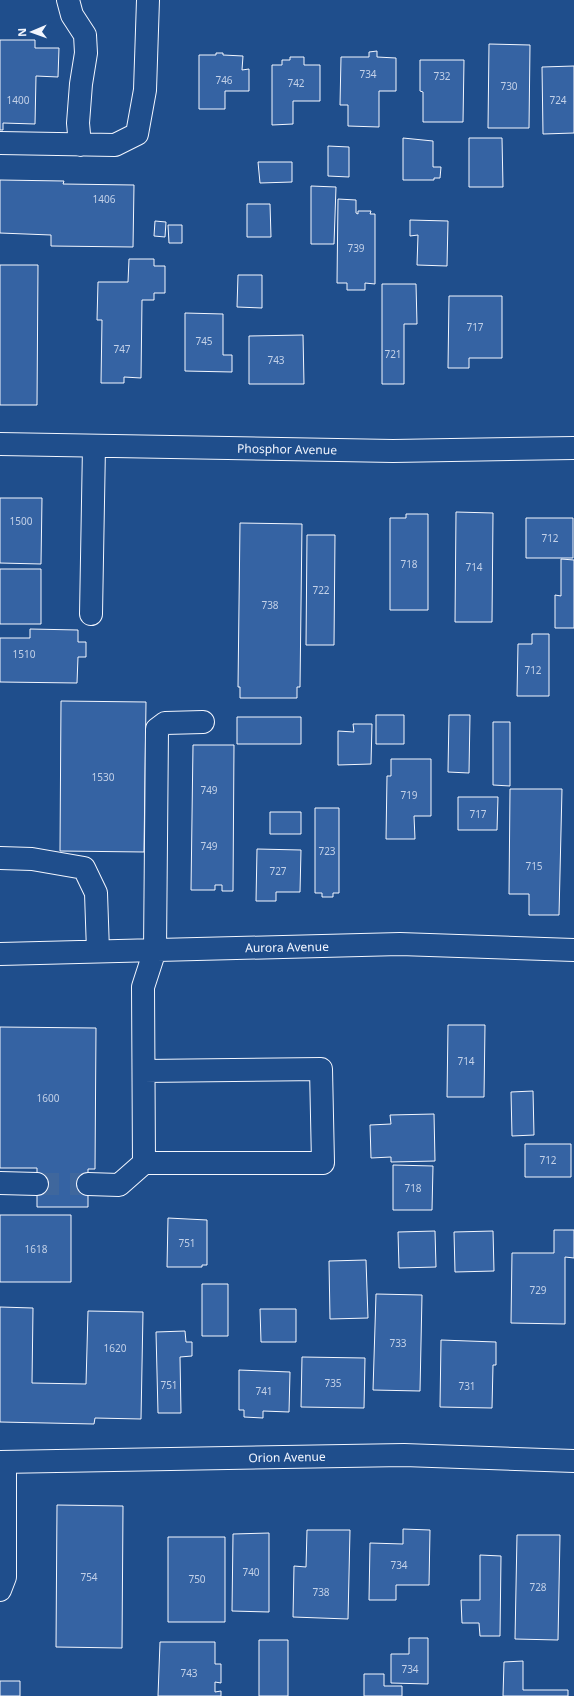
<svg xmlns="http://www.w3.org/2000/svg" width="574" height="1696" font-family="'Noto Sans',sans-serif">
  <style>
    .building { fill: #3563a3; stroke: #f2f6ff }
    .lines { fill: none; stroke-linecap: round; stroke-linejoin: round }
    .minor-tunnel { stroke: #3f679d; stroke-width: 22; stroke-dasharray: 22 11; stroke-linecap: butt }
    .minor-casing { stroke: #f2f6ff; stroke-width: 24 }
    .minor { stroke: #1f4e8c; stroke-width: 22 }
    .labels { text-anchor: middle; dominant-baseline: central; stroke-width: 3; stroke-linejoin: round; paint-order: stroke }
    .number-label { font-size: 10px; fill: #c3d1e8 }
    .street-label { font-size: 12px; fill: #f2f6ff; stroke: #1f4e8c }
  </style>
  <rect width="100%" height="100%" fill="#1f4e8c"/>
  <path class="building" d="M0,40h35v8h24l-1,29 -22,-1 -1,48 -32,-1v7h-3z
    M489,44l41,1 -1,83h-41z
    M377,51v6l19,1v33h-17v36l-31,-1v-21h-8l1,-48h28v-5z
    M216,53h7v2l20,1 -1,14 7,-1v22h-24v18h-26v-54h17z
    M290,57h14v8h16v36h-27v23l-21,1v-60h10v-5h8z
    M420,60h44l-1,62h-40v-30l-3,-1z
    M574,66v67l-31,1 -1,-67z
    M403,138l30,3v26h8l-1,11h-6v2h-31z
    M469,138h33l1,49h-34z
    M328,146l21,1v30l-21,-1z
    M258,162h34v20l-32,1z
    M0,180l64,1 -1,3 71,1 -1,62 -82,-1v-11l-51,-2z
    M311,186l25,1 -2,57h-23z
    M338,199l18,1v13l2,1v-3h13l-1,3h5v70l-10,-1v7h-18v-7h-10z
    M247,204h23l1,33h-24z
    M410,220l38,1 -1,45 -30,-1 1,-30 -8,1z
    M155,221l11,1 -1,15 -11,-1z
    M168,225h14v18h-13z
    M129,259h25v7h11v27h-11v7h-12l-1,78 -17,-1v6h-23l1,-63h-5l1,-38h30z
    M0,265h38l-1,140h-37z
    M238,275h24v33l-25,-1z
    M382,284h34l1,40h-13v60h-22z
    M449,296h53v62h-33v10h-21z
    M185,313l38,1v41h9v17l-47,-1z
    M303,335l1,49h-55v-48z
    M0,498h42l-1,66 -41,-1z
    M456,512l37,1 -1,109h-37z
    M406,514h22v96h-38v-92h16z
    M526,518h47v40h-47z
    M240,523l62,1 -2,163h-3v11h-57v-11h-2z
    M307,535h28l-1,110h-28z
    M561,559l13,1v68h-19v-33l6,1z
    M0,569h41v55h-41z
    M30,629l48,1v12h8v15h-8l-1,26 -77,-1v-44h30z
    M532,634h17v62h-32l1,-52h14z
    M61,701l85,1 -2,150 -84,-1z
    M376,715h28v29h-28z
    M449,715h21l-1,58 -21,-1z
    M237,717h64v27h-64z
    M493,722h17v64l-17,-1z
    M353,724h19l-1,40 -33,1v-34l16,1z
    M193,745h41l-1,146h-11v-6h-7v5h-24z
    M391,759h40v57h-17l1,23h-29l1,-63h4z
    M510,789h52l-3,126h-30v-21h-20z
    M458,797h40l-1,33h-39z
    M315,808h24v85h-6v4h-11v-4h-7z
    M270,812h31v22h-31z
    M257,849l44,1 -1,42h-24v9h-20z
    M448,1025h37l-1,72h-37z
    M0,1027l96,1 -1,141h-7v38h-51v-39h-37z
    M533,1091l1,44 -22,1 -1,-44z
    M434,1114l1,47 -44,1v-5l-20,1 -1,-33 21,-1 -1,-9z
    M525,1144h46v33h-46z
    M393,1165l40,1 -1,44h-39z
    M0,1215h71v67h-71z
    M168,1218l39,2v45h-5v2h-35z
    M554,1230h20v28l-9,-1v67l-54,-1 1,-70h42z
    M435,1231l1,36 -37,1 -1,-36z
    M493,1231l1,40 -39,1 -1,-40z
    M366,1260l2,58 -38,1 -1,-58z
    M202,1284h26v52h-26z
    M376,1294l46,1 -2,96 -47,-1z
    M0,1307l33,1 -1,75 54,1 2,-73 55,1 -2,107 -46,-1 -1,6 -94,-2z
    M260,1309h36v33h-35z
    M185,1331l1,11h6v14l-12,1 1,56h-23l-2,-81z
    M441,1340l55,2v23h-3l-1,43 -52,-1z
    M302,1357l63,1 -1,50 -63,-1z
    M239,1370l51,2 -1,40 -26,-1v7l-19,-1v-7h-5z
    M57,1505l66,1 -1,142 -66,-1z
    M403,1529l27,1 -1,55h-33v15h-27l1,-57 33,1z
    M307,1530h43l-2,89 -55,-2 1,-51 12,1z
    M269,1533v79l-37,-1 1,-77z
    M517,1535h43l-2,105 -43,-1z
    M168,1537h57v85h-57z
    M480,1555l21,1 -1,80h-20l-1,-13h-17l-1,-23h19z
    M409,1638h19v46l-37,-1v-29h18z
    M259,1640h29v56h-29z
    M160,1642h55v22h6v19l-6,-1v10l6,-1v5h-63z
    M523,1661v29h45v6h-65l1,-34z
    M364,1674h20v12h18v10h-38z
    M0,1681h20v15h-20z"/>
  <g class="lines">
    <path class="minor-tunnel" d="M37,1184h51"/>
    <defs>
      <path id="minor" d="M68,0l4,15 13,20 1,18 -5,31 -3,39 2,22
        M0,143l115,2 22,-11 8,-44 3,-90
        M0,444l393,7 181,-3
        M91,614l3,-168
        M0,858l32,1 52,9 12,25 2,58
        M0,954l400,-10 174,6
        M144,1071l177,-2 2,94h-179l-1,-176 12,-37 2,-221 8,-6 38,-1
        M0,1183l37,1
        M88,1184l31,1 25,-22
        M0,1462l404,-7 170,6
        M0,1590l5,-13v-115"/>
    </defs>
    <use href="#minor" class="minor-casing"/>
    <use href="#minor" class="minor"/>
  </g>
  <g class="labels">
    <g class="number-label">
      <text x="368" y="74">734</text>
      <text x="442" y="76">732</text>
      <text x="224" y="80">746</text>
      <text x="296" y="83">742</text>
      <text x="509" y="86">730</text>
      <text x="18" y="100">1400</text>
      <text x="558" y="100">724</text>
      <text x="104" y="199">1406</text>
      <text x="356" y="248">739</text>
      <text x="475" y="327">717</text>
      <text x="204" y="341">745</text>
      <text x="122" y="349">747</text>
      <text x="393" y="354">721</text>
      <text x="276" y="360">743</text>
      <text x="21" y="521">1500</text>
      <text x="550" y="538">712</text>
      <text x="409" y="564">718</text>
      <text x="474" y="567">714</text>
      <text x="321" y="590">722</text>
      <text x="270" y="605">738</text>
      <text x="24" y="654">1510</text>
      <text x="533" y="670">712</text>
      <text x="103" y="777">1530</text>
      <text x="209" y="790">749</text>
      <text x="409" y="795">719</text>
      <text x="478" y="814">717</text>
      <text x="209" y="846">749</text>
      <text x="327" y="851">723</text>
      <text x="534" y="866">715</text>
      <text x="278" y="871">727</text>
      <text x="466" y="1061">714</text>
      <text x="48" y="1098">1600</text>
      <text x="548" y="1160">712</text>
      <text x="413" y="1188">718</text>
      <text x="187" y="1243">751</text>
      <text x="36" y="1249">1618</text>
      <text x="538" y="1290">729</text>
      <text x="398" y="1343">733</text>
      <text x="115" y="1348">1620</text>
      <text x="333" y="1383">735</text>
      <text x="169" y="1385">751</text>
      <text x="467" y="1386">731</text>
      <text x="264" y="1391">741</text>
      <text x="399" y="1565">734</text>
      <text x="251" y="1572">740</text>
      <text x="89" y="1577">754</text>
      <text x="197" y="1579">750</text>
      <text x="538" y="1587">728</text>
      <text x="321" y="1592">738</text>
      <text x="410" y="1669">734</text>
      <text x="189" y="1673">743</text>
    </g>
    <g class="street-label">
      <text transform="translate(287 449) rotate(1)">Phosphor Avenue</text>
      <text transform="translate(287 947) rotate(-1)">Aurora Avenue</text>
      <text transform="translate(287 1457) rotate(-1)">Orion Avenue</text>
    </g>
  </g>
  <g transform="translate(32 32) rotate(268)" stroke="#1f4e8c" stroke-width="3" paint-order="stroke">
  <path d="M0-3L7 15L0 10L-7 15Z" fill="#f2f6ff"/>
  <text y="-6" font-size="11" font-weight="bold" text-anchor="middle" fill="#f2f6ff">N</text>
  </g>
</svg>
